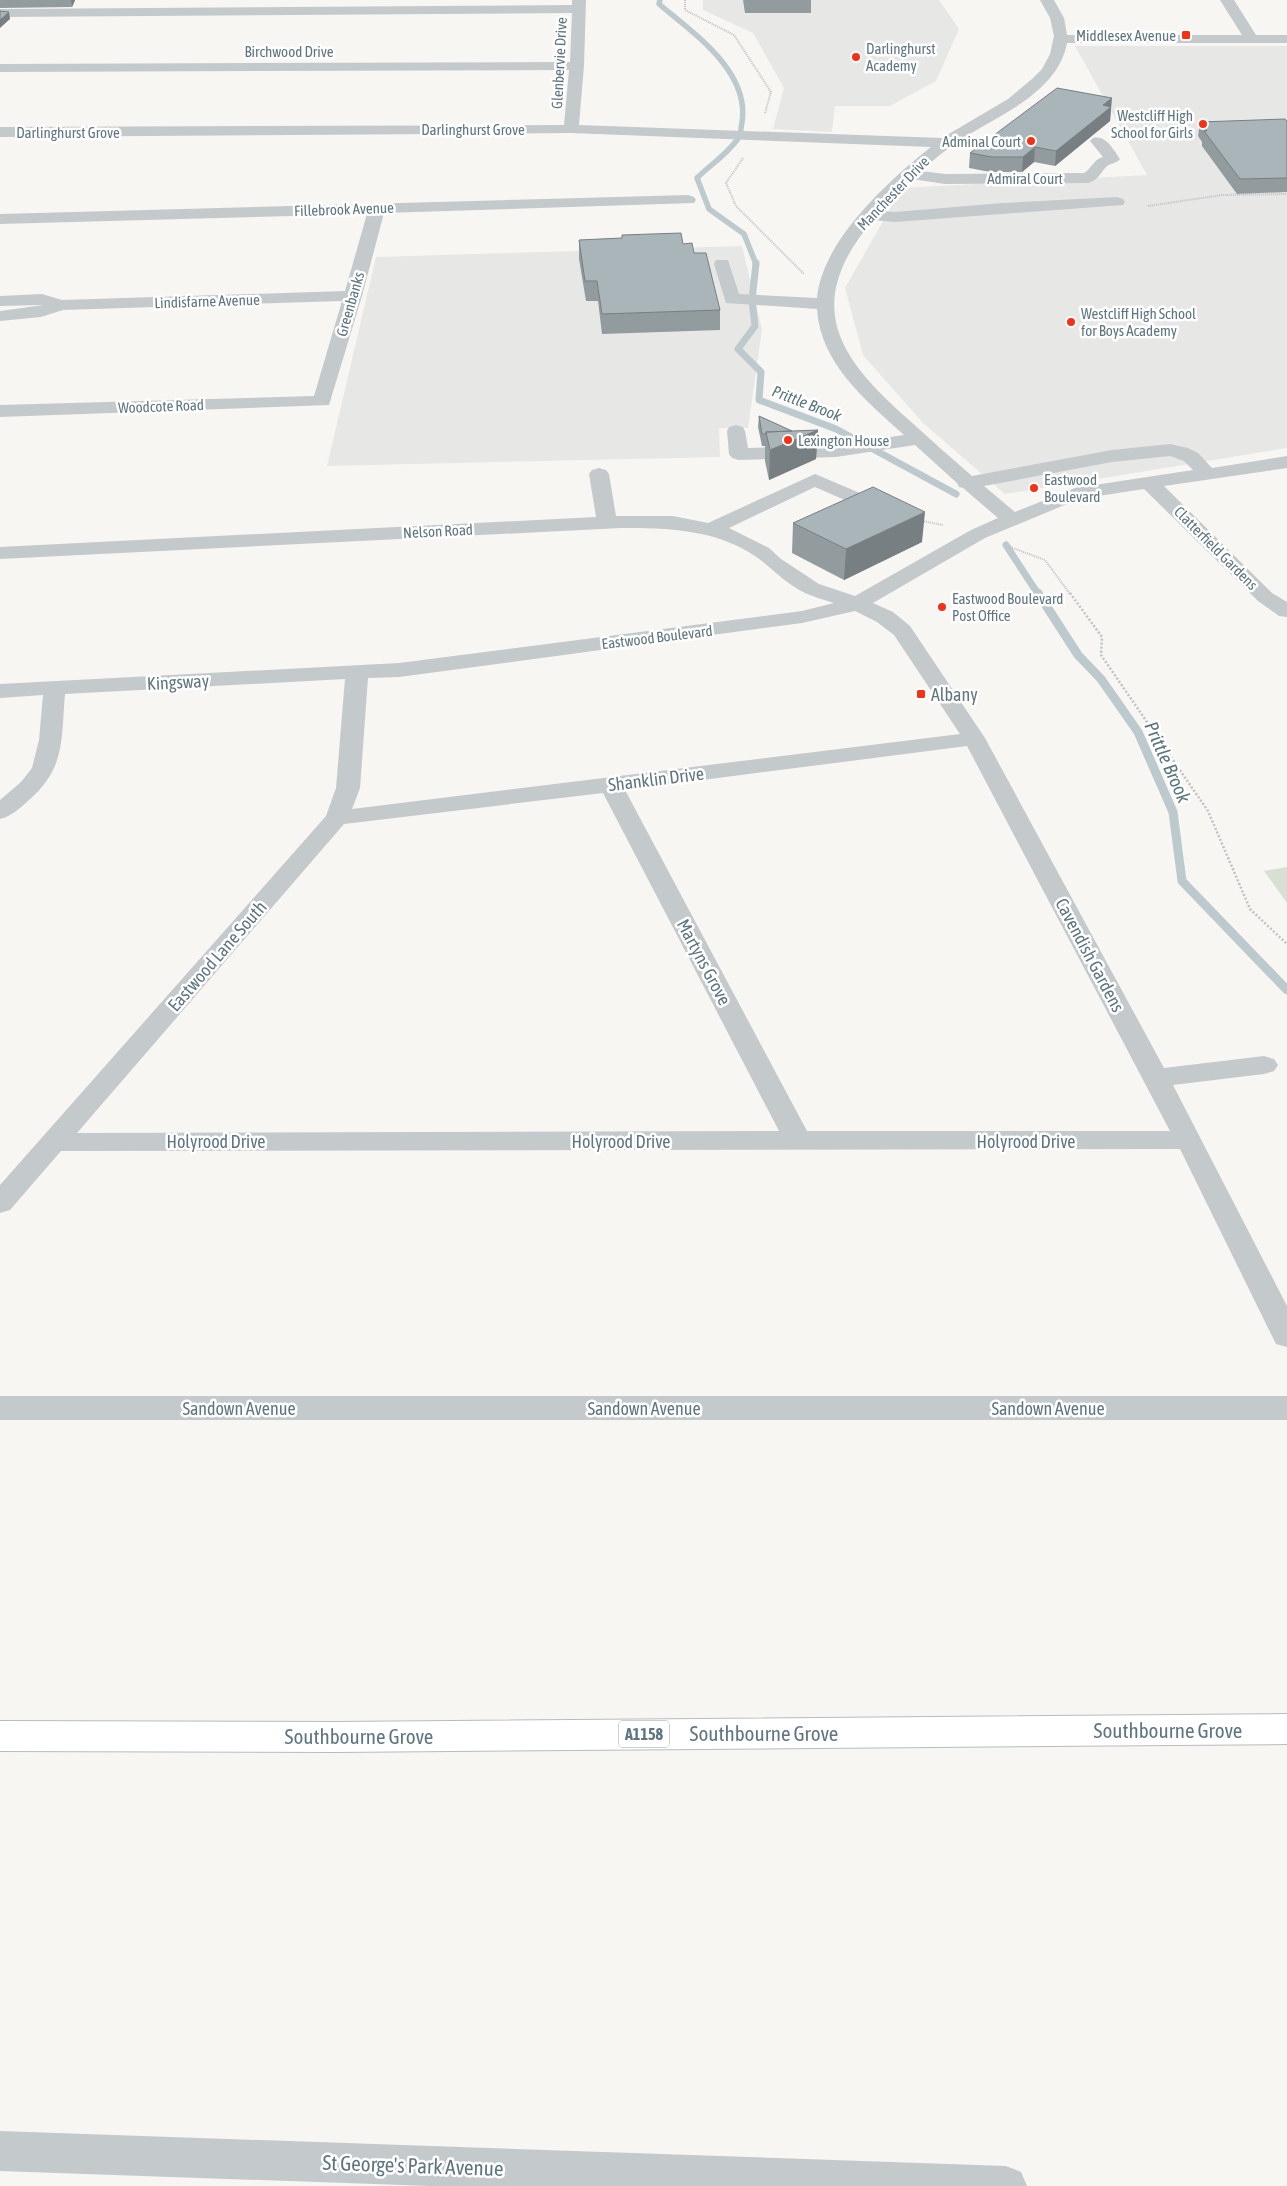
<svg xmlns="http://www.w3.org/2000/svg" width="1287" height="2186" font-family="'Asap Condensed',sans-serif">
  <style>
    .built { fill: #e7e8e6 }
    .green { fill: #d9dfd3 }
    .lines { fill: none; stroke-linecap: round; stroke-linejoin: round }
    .stream-far2 { stroke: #bccacd; stroke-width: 5.5 }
    .stream-far1 { stroke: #bccacd; stroke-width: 7 }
    .stream { stroke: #bccacd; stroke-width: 9 }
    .major-casing { stroke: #b7bcbf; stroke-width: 2 }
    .path-far1 { stroke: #bfc2c4; stroke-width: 2; stroke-dasharray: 1 1; stroke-linecap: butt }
    .path { stroke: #bfc2c4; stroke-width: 2.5; stroke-dasharray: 2 2; stroke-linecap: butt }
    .minor { fill: #c4c9cc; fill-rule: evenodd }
    .major { fill: #fff; fill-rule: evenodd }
    .wall { fill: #929c9f }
    .shaded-wall { fill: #777f82 }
    .building { fill: #aab5b9; stroke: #777f82 }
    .poi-dot { fill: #f43115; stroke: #fff; stroke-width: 2 }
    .labels { text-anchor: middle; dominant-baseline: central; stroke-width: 5; stroke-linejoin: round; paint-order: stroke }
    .far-poi-label { font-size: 15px; fill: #5f7681; stroke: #fff; text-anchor: start }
    .far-street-label { font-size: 15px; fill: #5f7681; stroke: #fff }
    .far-water-label { font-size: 16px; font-style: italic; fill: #5a777c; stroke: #fff }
    .shield { fill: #fff; stroke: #8f9fa7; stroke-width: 1 }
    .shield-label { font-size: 16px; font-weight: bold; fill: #5f7681 }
    .street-label { font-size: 18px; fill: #5f7681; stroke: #fff }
    .poi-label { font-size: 18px; fill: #5f7681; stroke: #fff; text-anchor: start }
    .water-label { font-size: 19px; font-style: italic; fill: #5a777c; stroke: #fff }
    .near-street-label { font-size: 21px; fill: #5f7681; stroke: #fff }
  </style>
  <rect width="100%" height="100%" fill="#f7f6f3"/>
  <path class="built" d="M703,0h236l20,29 -23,52 -46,25h-55l-3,26 -59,-3 11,-41 -31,-55 -50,-23z
    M1075,46h212v402l-282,46 -82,-71 -60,-68 -18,-67 57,-100 245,-13z
    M742,246l20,83 -14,99h-29l1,29 -393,9 49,-209z"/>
  <path class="green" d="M1287,867v36l-23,-32z"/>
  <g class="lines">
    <path class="stream-far2" d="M660,0l-1,4c34,29 91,67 83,118 -1,5 -1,11 -3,15 -10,16 -29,28 -42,41l12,31 35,25 12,30"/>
    <path class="stream-far1" d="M756,263l-4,37 3,26 -17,23 23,23 -2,28 77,29 120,65
      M1006,545l32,49"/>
    <path class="stream" d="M1038,593l40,62 23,24 37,53 35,80 9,69 105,109"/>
    <defs>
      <path id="major" d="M1287,1714v30l-951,8 -336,-1v-30l336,1z"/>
    </defs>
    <use href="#major" class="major-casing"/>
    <path class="path-far1" d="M685,0v10l49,25 37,57 -6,21
      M743,158l-17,25 10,23 68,68
      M1148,206l74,-11 65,-1
      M922,521l21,4
      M1010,547l35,13 25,34"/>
    <path class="path" d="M1070,593l32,44 -1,18 107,156 42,98 37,35"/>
    <path class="minor" d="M572,0h14l-2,66 -5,59 363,13 66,-39 24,-20 10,-10 8,-15 4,-18 -4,-18 -10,-18h14l10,18 3,17h175l-22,-35h14l22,35h31v8h-220c-9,49 -67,72 -104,95 -15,10 -29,21 -42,33l24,3 139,-1c8,-5 9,-13 19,-16l-13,-16 3,-3c13,-3 20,11 27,21 -4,5 -10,4 -14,8 -6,7 -8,13 -18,16l-143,1 -33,-5 -31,32 14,1 108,-9 114,-6 6,2 2,3 -2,3 -228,17 -22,-2c-71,84 -36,137 36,200 21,19 42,38 63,56l140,-26 58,-6 18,4 10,5 14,15 75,-12v12l-123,18 108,107 15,9v15l-8,-1 -21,-15 -114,-112 -65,10 -94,39 -112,65 20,9 17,14 75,112 179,330 100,-12 10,3 4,6 -4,6 -10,3 -91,11 114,221v41l-11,-3 -4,-8 -92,-187 -1119,2 -51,59 -10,3v-28l326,-369 10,-28 9,-109 -280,15c-4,45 1,74 -36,106 -9,8 -17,16 -29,19v-19l21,-18 11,-14 7,-28 4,-45 -43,3v-14l399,-21 403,-52 32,-8c-9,-3 -20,-6 -29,-10 -19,-9 -33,-25 -50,-37 -40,-27 -88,-28 -134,-28l-621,31v-12l596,-30 -7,-43 3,-4 7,-2 7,2 3,4 7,42h57l35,7 107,-49 78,33 3,4 -3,4 -7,2 -7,-2 -64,-28 -86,41 40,20 12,11 38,25 36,12 116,-66 27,-12 -35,-30 -4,-1 -2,-4 -42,-38 -79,12 -97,3 -7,-2 -3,-4 -2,-23 2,-4 7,-2 7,2 2,4 3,17 88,-3 68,-10c-38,-34 -84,-72 -87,-126l-91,-6 -12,-39 2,-4h12l11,34 78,4c5,-57 71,-117 114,-151l-360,-14 -571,4v-10l564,-2 5,-55 -569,2v-8l570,-2 2,-49 -572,4v-8l572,-4zM1170,456l14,5 9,9 -118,18 -60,24 -31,-26 128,-24zM855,611l22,11 17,13 66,99 -608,75 8,-21 8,-110 31,-1 403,-54zM967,746l203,385h-363l-182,-341zM603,793l176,338 -702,2 267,-309z
      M688,195l6,2 2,3 -2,3 -310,10 -22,83 -33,109 -329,12v-12l314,-9 28,-95 -279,9 -22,7 -41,4v-10l44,-6 -44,1v-10l42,-2 20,6 283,-9 22,-77 -367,10v-10z
      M0,1396h1287v24h-1287z
      M0,2131l1006,35 15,6 6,14h-597l-430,-15z"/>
    <use href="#major" class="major"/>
  </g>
  <path class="wall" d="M0,0h75l-3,7 -72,1z
    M743,0h68v13h-66z
    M1111,107l-1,14 -55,45 -21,-4 -12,10h-32l-21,-4 1,-15z
    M1287,121v71l-50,2 -35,-48v-4l-4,-6 2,-14z
    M579,240l104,4 11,9 26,57v20l-118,4 -4,-33h-12l-7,-42z
    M759,416l33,15 26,-1 -2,29 -47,21 -4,-19v-15h-3l-4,-19z
    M793,523l129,19 -78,38 -52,-27z"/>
  <path class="shaded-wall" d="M71,0h4l-3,7z
    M9,12l1,7 -10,9v-8z
    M1112,98l-2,23 -55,45 1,-15 47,-46z
    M1035,147l-1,15 -12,10 1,-15z
    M818,430l-2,29 -47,21 1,-30z
    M925,512l-3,30 -78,38 2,-31z"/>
  <path class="building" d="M0,11l9,1 -9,8z
    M1057,88l55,10 -9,7 8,2 -55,44 -21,-4 -12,10h-31l-22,-4z
    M1285,119l2,2v57l-47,1 -36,-48h3l-7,-9z
    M681,233l2,11 9,-1 2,10h12l14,57 -118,4 -5,-33h-12l-6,-41 43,-2v-3z
    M759,416l33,15 -26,1v2h-4z
    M818,430l-48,20 -4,-18z
    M873,487l52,25 -79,37 -53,-26z"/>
  <g class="poi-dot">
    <rect x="1181" y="30" width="10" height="10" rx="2.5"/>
    <circle cx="856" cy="57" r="5"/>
    <circle cx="1203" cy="124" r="5"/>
    <circle cx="1031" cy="141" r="5"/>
    <circle cx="1071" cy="322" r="5"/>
    <circle cx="788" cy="440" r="5"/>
    <circle cx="1034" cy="488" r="5"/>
    <circle cx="942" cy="607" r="5"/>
    <rect x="916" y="689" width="10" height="10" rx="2.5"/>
  </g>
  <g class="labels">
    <g class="far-poi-label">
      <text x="1176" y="35" text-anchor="end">Middlesex Avenue</text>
      <text x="866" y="48">Darlinghurst<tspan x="866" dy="17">Academy</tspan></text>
      <text x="1193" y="115" text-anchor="end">Westcliff High<tspan x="1193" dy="17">School for Girls</tspan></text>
      <text x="1021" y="141" text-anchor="end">Adminal Court</text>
      <text x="1081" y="313">Westcliff High School<tspan x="1081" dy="17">for Boys Academy</tspan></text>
      <text x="798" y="440">Lexington House</text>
      <text x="1044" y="479">Eastwood<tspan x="1044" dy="17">Boulevard</tspan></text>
      <text x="952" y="598">Eastwood Boulevard<tspan x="952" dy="17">Post Office</tspan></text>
    </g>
    <g class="far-street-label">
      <text x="289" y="51">Birchwood Drive</text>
      <text transform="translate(559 63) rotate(-87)">Glenbervie Drive</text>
      <text x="473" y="129">Darlinghurst Grove</text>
      <text x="68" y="132">Darlinghurst Grove</text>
      <text x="1025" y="178">Admiral Court</text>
      <text transform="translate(893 193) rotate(-46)">Manchester Drive</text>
      <text transform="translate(344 209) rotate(-2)">Fillebrook Avenue</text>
      <text transform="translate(207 301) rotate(-2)">Lindisfarne Avenue</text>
      <text transform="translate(350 304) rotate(-74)">Greenbanks</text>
      <text transform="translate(161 406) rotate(-2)">Woodcote Road</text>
      <text transform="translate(438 531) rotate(-3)">Nelson Road</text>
      <text transform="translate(1216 548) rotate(45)">Clatterfield Gardens</text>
      <text transform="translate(657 637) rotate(-7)">Eastwood Boulevard</text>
    </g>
    <g class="far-water-label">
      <text transform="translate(807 403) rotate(21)">Prittle Brook</text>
    </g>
    <rect class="shield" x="619" y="1720.5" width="50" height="27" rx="4"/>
    <g class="shield-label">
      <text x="644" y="1734">A1158</text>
    </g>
    <g class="street-label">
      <text transform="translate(178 682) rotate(-3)">Kingsway</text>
      <text transform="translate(656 779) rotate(-7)">Shanklin Drive</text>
      <text transform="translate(1090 955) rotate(62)">Cavendish Gardens</text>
      <text transform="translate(217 956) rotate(-49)">Eastwood Lane South</text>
      <text transform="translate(704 962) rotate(62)">Martyns Grove</text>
      <text x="216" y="1141">Holyrood Drive</text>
      <text x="621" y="1141">Holyrood Drive</text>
      <text x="1026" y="1141">Holyrood Drive</text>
      <text x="239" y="1408">Sandown Avenue</text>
      <text x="644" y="1408">Sandown Avenue</text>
      <text x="1048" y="1408">Sandown Avenue</text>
    </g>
    <g class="poi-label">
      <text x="931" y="694">Albany</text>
    </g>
    <g class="water-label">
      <text transform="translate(1168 762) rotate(66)">Prittle Brook</text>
    </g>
    <g class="near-street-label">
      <text x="1168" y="1730">Southbourne Grove</text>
      <text x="764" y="1733">Southbourne Grove</text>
      <text x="359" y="1736">Southbourne Grove</text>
      <text transform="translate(413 2165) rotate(2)">St George's Park Avenue</text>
    </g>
  </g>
</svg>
